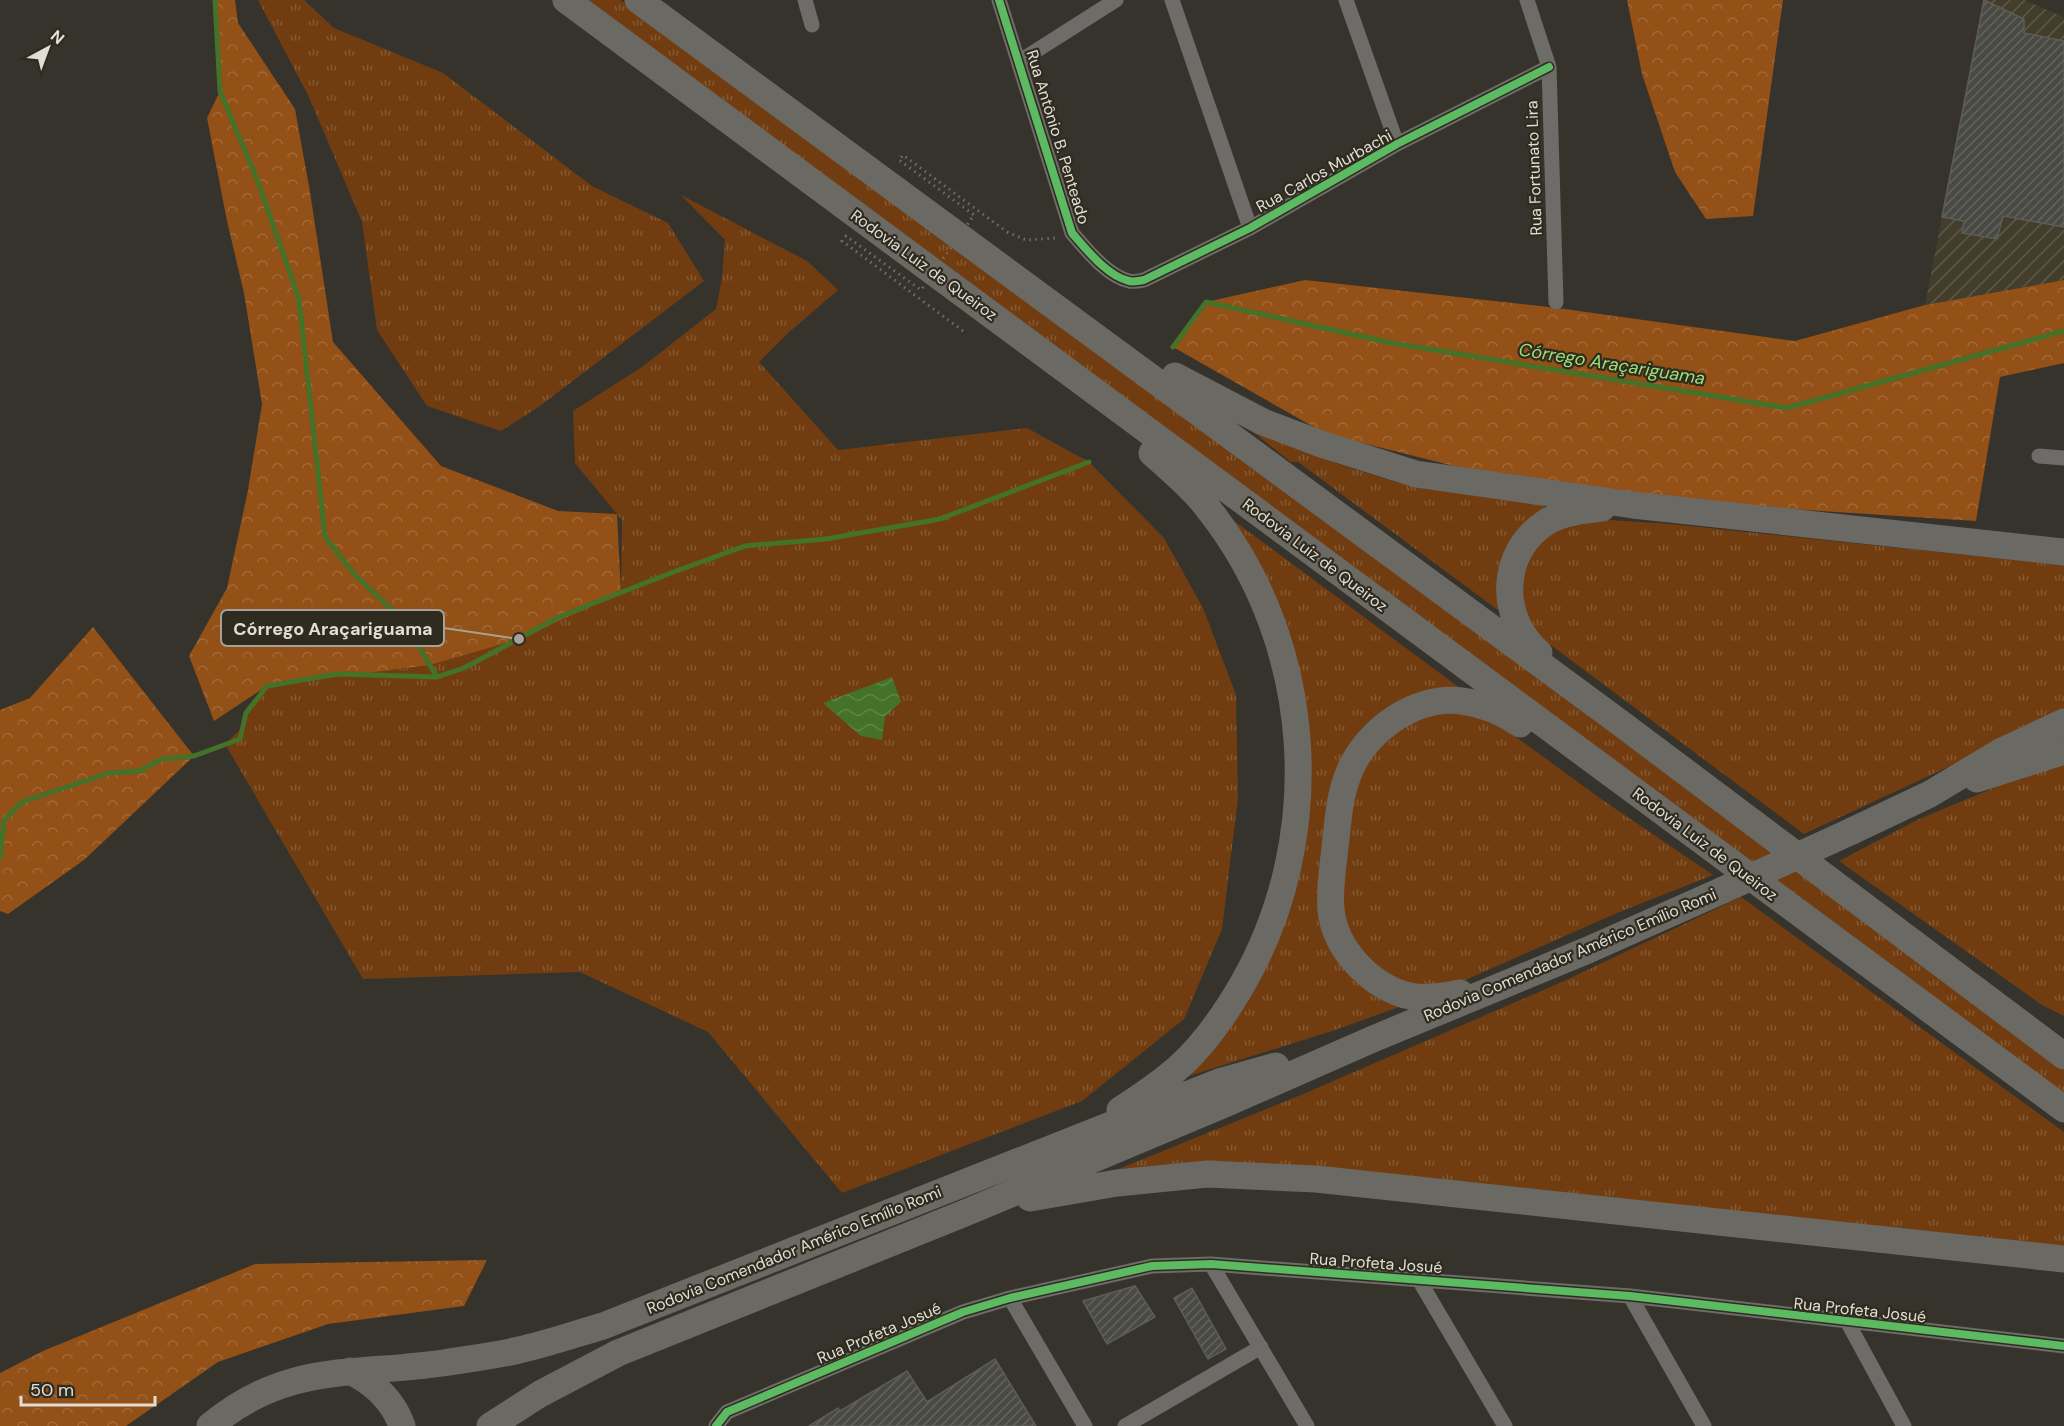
<svg xmlns="http://www.w3.org/2000/svg" width="2064" height="1426" font-family="'DM Sans',sans-serif">
  <style>
    .industrial { fill: url(#industrial-furrows) }
    .grass { fill: url(#grass-tufts) }
    .forest { fill: url(#forest-crowns) }
    .water { fill: url(#water-waves) }
    .lines { fill: none; stroke-linecap: round; stroke-linejoin: round }
    .stream { stroke: #447228; stroke-width: 5 }
    .building { fill: url(#building-hatch); stroke: #5d5c56; stroke-width: 1.5 }
    .path { stroke: #706e6b; stroke-width: 3; stroke-dasharray: 1.5 4.5; stroke-linecap: butt }
    .street { stroke: #6d6c68; stroke-width: 15 }
    .highway { stroke: #6b6963; stroke-width: 27 }
    .path-bridge { stroke: #706e6b; stroke-width: 3; stroke-dasharray: 1.5 4.5; stroke-linecap: butt }
    .highway-bridge { stroke: #6b6963; stroke-width: 27 }
    .cycleway-casing { stroke: #2f2b1e; stroke-width: 11 }
    .cycleway { stroke: #5cba63; stroke-width: 8 }
    .labels { text-anchor: middle; dominant-baseline: central; stroke-width: 4.5; stroke-linejoin: round; paint-order: stroke }
    .street-label { font-size: 16px; fill: #e0ded6; stroke: #2f2b1e }
    .water-label { font-size: 18px; font-style: italic; fill: #9ce178; stroke: #2f2b1e }
    .leader { fill: none; stroke: #a4a29a; stroke-width: 2 }
    .callout-dot { fill: #a4a29a; stroke: #2f2b1e; stroke-width: 2 }
    .callout { fill: #2f2b1e; stroke: #a4a29a; stroke-width: 2 }
    .callout-label { font-size: 18px; text-anchor: middle; font-weight: bold; fill: #e0ded6 }
  </style>
  <defs>
    <pattern id="industrial-furrows" width="10" height="10" patternUnits="userSpaceOnUse" patternTransform="scale(1.5)"><rect width="10" height="10" fill="#433d2b"/><path d="M-1 1l2-2M0 10L10 0M9 11l2-2" fill="none" stroke="#5e5949"/></pattern>
    <pattern id="grass-tufts" width="24" height="20" patternUnits="userSpaceOnUse" patternTransform="scale(1.5)"><rect width="24" height="20" fill="#713d10"/><path d="M3 7l-1-3M5 7V3M7 7l1-3M15 17l-1-3M17 17v-4M19 17l1-3" fill="none" stroke="#855932"/></pattern>
    <pattern id="forest-crowns" width="20" height="18" patternUnits="userSpaceOnUse" patternTransform="scale(1.5)"><rect width="20" height="18" fill="#935017"/><path d="M2 6a3 3 0 1 1 6 0M12 15a3 3 0 1 1 6 0" fill="none" stroke="#a26938"/></pattern>
    <pattern id="water-waves" width="16" height="10" patternUnits="userSpaceOnUse" patternTransform="scale(1.5)"><rect width="16" height="10" fill="#447228"/><path d="M0 5q4-4 8 0t8 0" fill="none" stroke="#5f8646"/></pattern>
    <pattern id="building-hatch" width="6" height="6" patternUnits="userSpaceOnUse" patternTransform="scale(1.5)"><rect width="6" height="6" fill="#4a4a44"/><path d="M-1 1l2-2M0 6l6-6M5 7l2-2" fill="none" stroke="#64645e"/></pattern>
  </defs>
  <rect width="100%" height="100%" fill="#35332c"/>
  <path class="industrial" d="M1984,0h40l40,17v263l-139,25z"/>
  <path class="grass" d="M258,0h46l30,28 109,45 149,113 76,37 36,58 -164,125 -39,25 -74,-25 -50,-76 -15,-108 -53,-125z
    M586,0h34l112,79 1332,987v29z
    M681,195l126,66 31,29 -50,43 -29,29 79,88 189,-22 62,34 75,76 39,70 33,87 2,103 -16,131 -38,90 -102,82 -240,92 -134,-161 -128,-60 -217,7 -138,-235 18,-17 11,-25 13,-16 163,-21 191,-72 1,-73 -47,-57 -2,-52 69,-44 74,-58 6,-31 3,-38z
    M1248,428l90,36 61,19 144,22 4,5c-16,17 -44,40 -49,63 -3,12 4,28 0,37l-200,-148h-7z
    M1214,506l254,188 -101,32 -46,184 89,93 -78,28 -156,49 88,-123 37,-231z
    M1594,519l76,5 394,41v148l-260,121 -268,-200 -11,-20 -3,-36 3,-15 24,-30z
    M1440,712l39,4 22,10 100,73 112,76 -96,38 -172,76 -27,1 -51,-25 -30,-61 21,-136 40,-39z
    M2064,763v253l-22,-11 -203,-144 80,-42 87,-36z
    M1741,897l323,235v114l-399,-42 -571,-25 207,-84 261,-113z"/>
  <path class="forest" d="M215,0h20l3,23 57,86 15,83 23,150 108,124 117,45 59,3 4,79 -102,46 -89,26 -163,21 -53,35 -25,-65 38,-68 21,-98 14,-86 -18,-111 -17,-72 -20,-103 13,-27z
    M1627,0h156l-30,216 -47,3 -31,-47 -33,-98z
    M1305,280l252,28 238,33 130,-36 139,-25v83l-64,14 -24,144 -339,-22 -127,-19 -184,-46 -153,-87 33,-45z
    M93,627l101,129 -110,104 -76,54 -8,-3v-201l30,-12z
    M487,1260l-23,46 -136,18 -110,38 -92,64h-126v-53l43,-22 212,-87z"/>
  <path class="water" d="M892,677l9,25 -16,14 -3,24 -21,-4 -38,-33z"/>
  <g class="lines">
    <path class="stream" d="M215,0l5,91 38,91 41,117 26,238 30,38 48,45 34,57
      M1173,347l33,-45 186,41 395,65 277,-77
      M0,858l4,-38 18,-18 87,-29 30,-2 23,-12 32,-3 46,-17 6,-26 21,-27 70,-12 100,3 27,-9 97,-52 107,-42 77,-28 81,-7 114,-20 149,-57"/>
  </g>
  <path class="building" d="M1984,0l40,19v14l40,8v186l-61,-11 -6,23 -35,-6 2,-12 -22,-4z
    M1135,1286l20,31 -48,27 -24,-43z
    M1192,1288l34,61 -18,10 -34,-61z
    M995,1359l41,67h-227l29,-18 2,3 67,-40 20,31z"/>
  <g class="lines">
    <path class="path" d="M1007,232l19,8 30,-2"/>
    <path class="street" d="M805,0l7,25
      M999,0l73,233c14,16 35,43 57,48 4,1 10,0 15,-1l106,-52 147,-84 152,-77
      M1172,0l78,228
      M1346,0l51,144
      M1527,0l22,67 7,235
      M1020,61l96,-61
      M2039,456l25,2
      M1211,1264l96,162
      M1419,1280l86,146
      M1630,1296l74,130
      M1010,1298l75,128
      M1848,1323l56,103
      M716,1426l11,-14 236,-100 47,-14 142,-32 59,-2 419,32 434,50
      M1125,1426l136,-79"/>
    <path class="highway" d="M566,0l1498,1109
      M638,0l977,719 449,337
      M1175,376l88,46 58,22 95,30 217,31 431,47
      M1539,653c-41,-36 -40,-102 9,-132 17,-9 36,-11 54,-13
      M1977,779l87,-28
      M1852,831l78,-37 70,-42 64,-30
      M1460,993c-18,4 -37,7 -55,2 -36,-11 -70,-46 -74,-85 -2,-21 2,-43 4,-63 3,-25 4,-49 13,-72 16,-43 66,-80 114,-74 22,3 41,11 58,23
      M1120,1110c20,-13 41,-27 59,-43 26,-23 46,-53 63,-82 85,-147 73,-340 -32,-474 -16,-22 -38,-40 -58,-58
      M1030,1198l87,-15 90,-9 109,5 748,80
      M350,1371c24,12 43,29 52,55
      M210,1426c77,-64 142,-50 233,-63 25,-4 51,-7 76,-13 28,-6 56,-16 84,-24l616,-244 57,-16
      M490,1426l50,-32 78,-41 347,-140 262,-110 146,-64 215,-89 135,-60"/>
    <path class="path-bridge" d="M963,331l-121,-90 4,-5 75,54 53,-75 -75,-55 4,-5 104,77"/>
    <path class="highway-bridge" d="M1723,890l129,-59"/>
    <defs>
      <path id="cycleway" d="M999,0l73,233c14,16 35,43 57,48 4,1 10,0 15,-1l106,-52 147,-84 152,-77
        M716,1426l11,-14 236,-100 47,-14 142,-32 59,-2 419,32 434,50"/>
    </defs>
    <use href="#cycleway" class="cycleway-casing"/>
    <use href="#cycleway" class="cycleway"/>
  </g>
  <g class="labels">
    <g class="street-label">
      <text transform="translate(1058 137) rotate(73)">Rua Antônio B. Penteado</text>
      <text transform="translate(1534 168) rotate(-92)">Rua Fortunato Lira</text>
      <text transform="translate(1324 171) rotate(-29)">Rua Carlos Murbachi</text>
      <text transform="translate(924 265) rotate(36)">Rodovia Luiz de Queiroz</text>
      <text transform="translate(1315 555) rotate(37)">Rodovia Luiz de Queiroz</text>
      <text transform="translate(1705 844) rotate(37)">Rodovia Luiz de Queiroz</text>
      <text transform="translate(1570 955) rotate(-23)">Rodovia Comendador Américo Emílio Romi</text>
      <text transform="translate(794 1250) rotate(-22)">Rodovia Comendador Américo Emílio Romi</text>
      <text transform="translate(1376 1263) rotate(4)">Rua Profeta Josué</text>
      <text transform="translate(1860 1310) rotate(6)">Rua Profeta Josué</text>
      <text transform="translate(879 1333) rotate(-23)">Rua Profeta Josué</text>
    </g>
    <g class="water-label">
      <text transform="translate(1612 364) rotate(9)">Córrego Araçariguama</text>
    </g>
  </g>
  <path class="leader" d="M519 639L444 628"/>
  <circle class="callout-dot" cx="519" cy="639" r="6"/>
  <rect class="callout" x="221" y="610" width="223" height="36" rx="6"/>
  <g class="callout-label">
    <text x="333" y="635">Córrego Araçariguama</text>
  </g>
  <g transform="translate(48 48) rotate(41)" stroke="#2f2b1e" stroke-width="4.5" paint-order="stroke">
  <path d="M0-4.5L10 22L0 15L-10 22Z" fill="#e0ded6"/>
  <text y="-9" font-size="16" font-weight="bold" text-anchor="middle" fill="#e0ded6">N</text>
  </g>
  <path d="M21 1396v9h134v-9" fill="none" stroke="#e0ded6" stroke-width="3"/>
  <text x="30" y="1396" font-size="18" fill="#e0ded6" stroke="#2f2b1e" stroke-width="4.5" paint-order="stroke">50 m</text>
</svg>
